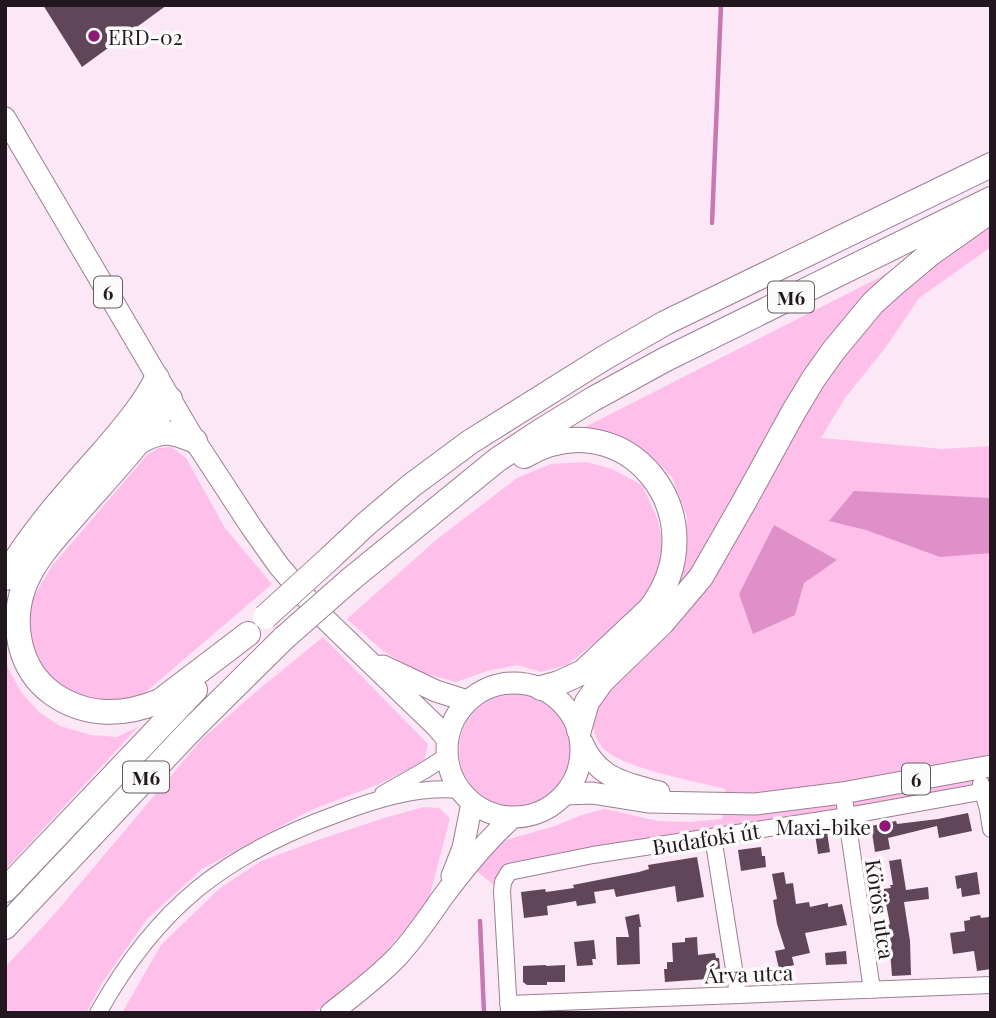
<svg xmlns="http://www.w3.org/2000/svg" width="996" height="1018" font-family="'Playfair Display',serif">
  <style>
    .green { fill: #febfeb; fill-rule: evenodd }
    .forest { fill: #e090c9 }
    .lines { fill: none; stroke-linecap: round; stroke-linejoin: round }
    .stream { stroke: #c678b0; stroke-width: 4.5 }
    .building { fill: #604658 }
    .minor-casing { stroke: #9b7e92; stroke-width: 18 }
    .major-casing { stroke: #9b7e92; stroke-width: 23 }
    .highway-casing { stroke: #9b7e92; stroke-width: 26 }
    .minor { stroke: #fff; stroke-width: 16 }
    .major { stroke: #fff; stroke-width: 21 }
    .highway { stroke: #fff; stroke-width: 24 }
    .highway-bridge-casing { stroke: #9b7e92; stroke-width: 26; stroke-linecap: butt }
    .highway-bridge { stroke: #fff; stroke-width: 24 }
    .poi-dot { fill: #8f1877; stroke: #fbfbfb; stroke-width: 2.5 }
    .labels { text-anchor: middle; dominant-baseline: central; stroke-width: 7; stroke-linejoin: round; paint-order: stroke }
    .shield { fill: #fbfbfb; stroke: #645b61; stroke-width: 2 }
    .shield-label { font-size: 19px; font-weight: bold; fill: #23171f }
    .poi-label { font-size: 21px; fill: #23171f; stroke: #fbfbfb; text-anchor: start }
    .street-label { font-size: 21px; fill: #23171f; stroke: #fbfbfb }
  </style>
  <rect width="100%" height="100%" fill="#fbe7f5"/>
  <path class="green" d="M991,223v24l-72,51 -33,49 -41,51 -24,40 121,11 49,-3v338l-482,83 -15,18 -20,-16 14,-15 18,-14 49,-14 27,-11 23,-6 53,12 31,1 33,-3 3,-30c-29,-8 -107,-21 -124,-43 -8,-11 -9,-23 -9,-36l52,-60 179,-275 68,-76zM804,583l-9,32 -56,-21z
    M904,265l-231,330 11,-34 3,-44 -15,-40 -17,-17 -32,-19 -46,-10z
    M171,447l15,11 39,70 47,56 -131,112 -36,9 -48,-19 -20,-25 -9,-30 3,-30 21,-35 96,-112 11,-6z
    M587,462l25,7 30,16 16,35 5,28 -8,37 -30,33 -58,47 -26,7 -23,-7 -31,6 -31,11 -39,-11 -34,-20 -36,-32 89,-79 81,-62 34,-14z
    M323,637l105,107 -4,17 -45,23 -68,26 -109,59 -55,50 -45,64 -16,30h-81v-46l46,-49 151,-179 56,-49z
    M5,656l3,12 13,24 18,20 21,14 31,9 26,2 21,-10 -133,143z
    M459 750a56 56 0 1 1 112 0a56 56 0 1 1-112 0Z
    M424,807l15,1 11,10 -22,84 -50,59 -46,41 -21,11h-189l39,-68 58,-56 42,-28 60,-22 63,-21z"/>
  <path class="forest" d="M854,491l137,7v55l-51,4 -74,-27 -37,-9z
    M774,525l63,35 -33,23 -9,32 -42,19 -14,-40z"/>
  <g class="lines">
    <path class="stream" d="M712,223l9,-218
      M480,921l4,92"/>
  </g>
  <path class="building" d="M43,5h124l-85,62z
    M968,813l4,18 -33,7 -2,-12 -49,12 2,11 -15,3 -4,-26 25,-5 1,3 41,-5z
    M827,832l3,20 -12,2 -3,-20z
    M761,847l1,9h3l1,11 -25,4 -3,-21z
    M697,857l7,40 -27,5 -2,-16 -59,11 -2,-8 -20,3 2,11 -19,3 -1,-5 -29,5 1,9 -24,3 -3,-26 24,-3 1,3 28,-4 -1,-3 66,-13 10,-3 -1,-4z
    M901,859l5,31 22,-3 1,12 -25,3 6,39 1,34 -19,1 -4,-51 2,-1 -7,-35 8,-1 -1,-3h3l-4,-24z
    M784,872l2,12 7,-1 3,21 13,-2 1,5 18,-4v4l14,-3 5,21 -42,8 5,20 -18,4 2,8 -15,4 -4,-18 10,-2 -8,-25 -4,-24 4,-1 -5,-25z
    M977,872l3,22 -18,3 -1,-9 -4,1 -2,-13z
    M639,914l2,13h-2l1,37 -23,1 -1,-28h13l-4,-20z
    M980,915l1,3 8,-1 2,12v40l-14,2 -3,-20 -21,3 -3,-21 15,-2 -1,-10 6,-1v-3z
    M697,937l1,18 17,-2 1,5h3l2,20 -56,4 -1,-13h3v-7h6l-1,-19 13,-1v-4z
    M594,940l2,19h-4l1,6 -16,1 -3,-24z
    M846,951l1,13 -21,1 -1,-12z
    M546,965v1l19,-1v17h-18v3h-20l-4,-3v-16z"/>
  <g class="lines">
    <defs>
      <path id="minor" d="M981,784l7,26 3,19
        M383,794l42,-24 22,-14
        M845,805l27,185
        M713,837l25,157
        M508,1004l483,-19
        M98,1013c59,-106 126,-158 239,-199 39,-15 81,-28 124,-24
        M509,1013l-7,-122 1,-9 6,-10 84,-17 254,-39 144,-26"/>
      <path id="major" d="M5,118l190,323 57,87 27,38 42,49 116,112 10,12
        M383,666l53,25 31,10
        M447 750a67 67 0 1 1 134 0a67 67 0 1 1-134 0Z
        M582,742c15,36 42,41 77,50
        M565,794l27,-1 56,9 107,2 87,-11 149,-27
        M452,876l11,-28 9,-45
        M331,1013c23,-18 46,-35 66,-56 17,-18 31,-39 45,-59 20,-27 47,-60 71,-81"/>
      <path id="highway" d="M170,399c-27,42 -62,78 -95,116 -18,21 -39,42 -50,69 -15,38 -7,85 28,110 33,23 71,22 107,7l88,-67
        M139,442c23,-13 32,-11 56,-1
        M524,456c101,-60 197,61 126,153l-67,63 -24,11 -18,5
        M331,557l35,-33 46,-39 58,-43 134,-84 61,-35 326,-158
        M5,578c24,-44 65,-89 99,-127 20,-24 39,-45 53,-73
        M351,579l146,-119 42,-28 54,-33 73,-40 325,-160
        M579,730l8,-28 15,-21 60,-58 39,-46 43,-75 50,-91 20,-33 20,-28 39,-47 20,-18 37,-31 51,-36
        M5,890l190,-200
        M5,927l188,-199 91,-90"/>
    </defs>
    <use href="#minor" class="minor-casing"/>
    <use href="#major" class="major-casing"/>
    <use href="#highway" class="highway-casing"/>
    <use href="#minor" class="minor"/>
    <use href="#major" class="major"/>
    <use href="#highway" class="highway"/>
    <defs>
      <path id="highway-bridge" d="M265,617l66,-60
        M284,638l67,-59"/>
    </defs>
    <use href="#highway-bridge" class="highway-bridge-casing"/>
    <use href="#highway-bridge" class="highway-bridge"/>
  </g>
  <g class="poi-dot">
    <circle cx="94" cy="36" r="7"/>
    <circle cx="885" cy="826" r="7"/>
  </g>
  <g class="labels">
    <g class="shield">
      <rect x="94" y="276.5" width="28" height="31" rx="5"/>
      <rect x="768" y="281.5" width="46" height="31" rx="5"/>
      <rect x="123" y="761.5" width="46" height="31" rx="5"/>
      <rect x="902" y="763.5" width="28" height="31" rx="5"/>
    </g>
    <g class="shield-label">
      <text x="108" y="292">6</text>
      <text x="791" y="297">M6</text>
      <text x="146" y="777">M6</text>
      <text x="916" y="779">6</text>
    </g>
    <g class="poi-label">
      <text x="108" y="36">ERD-02</text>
      <text x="871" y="826" text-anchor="end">Maxi-bike</text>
    </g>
    <g class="street-label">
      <text transform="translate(706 838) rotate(-9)">Budafoki út</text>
      <text transform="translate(881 909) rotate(82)">Körös utca</text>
      <text transform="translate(749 973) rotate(-2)">Árva utca</text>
    </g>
  </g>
  <rect width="996" height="1018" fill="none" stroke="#23171f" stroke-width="14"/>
</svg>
